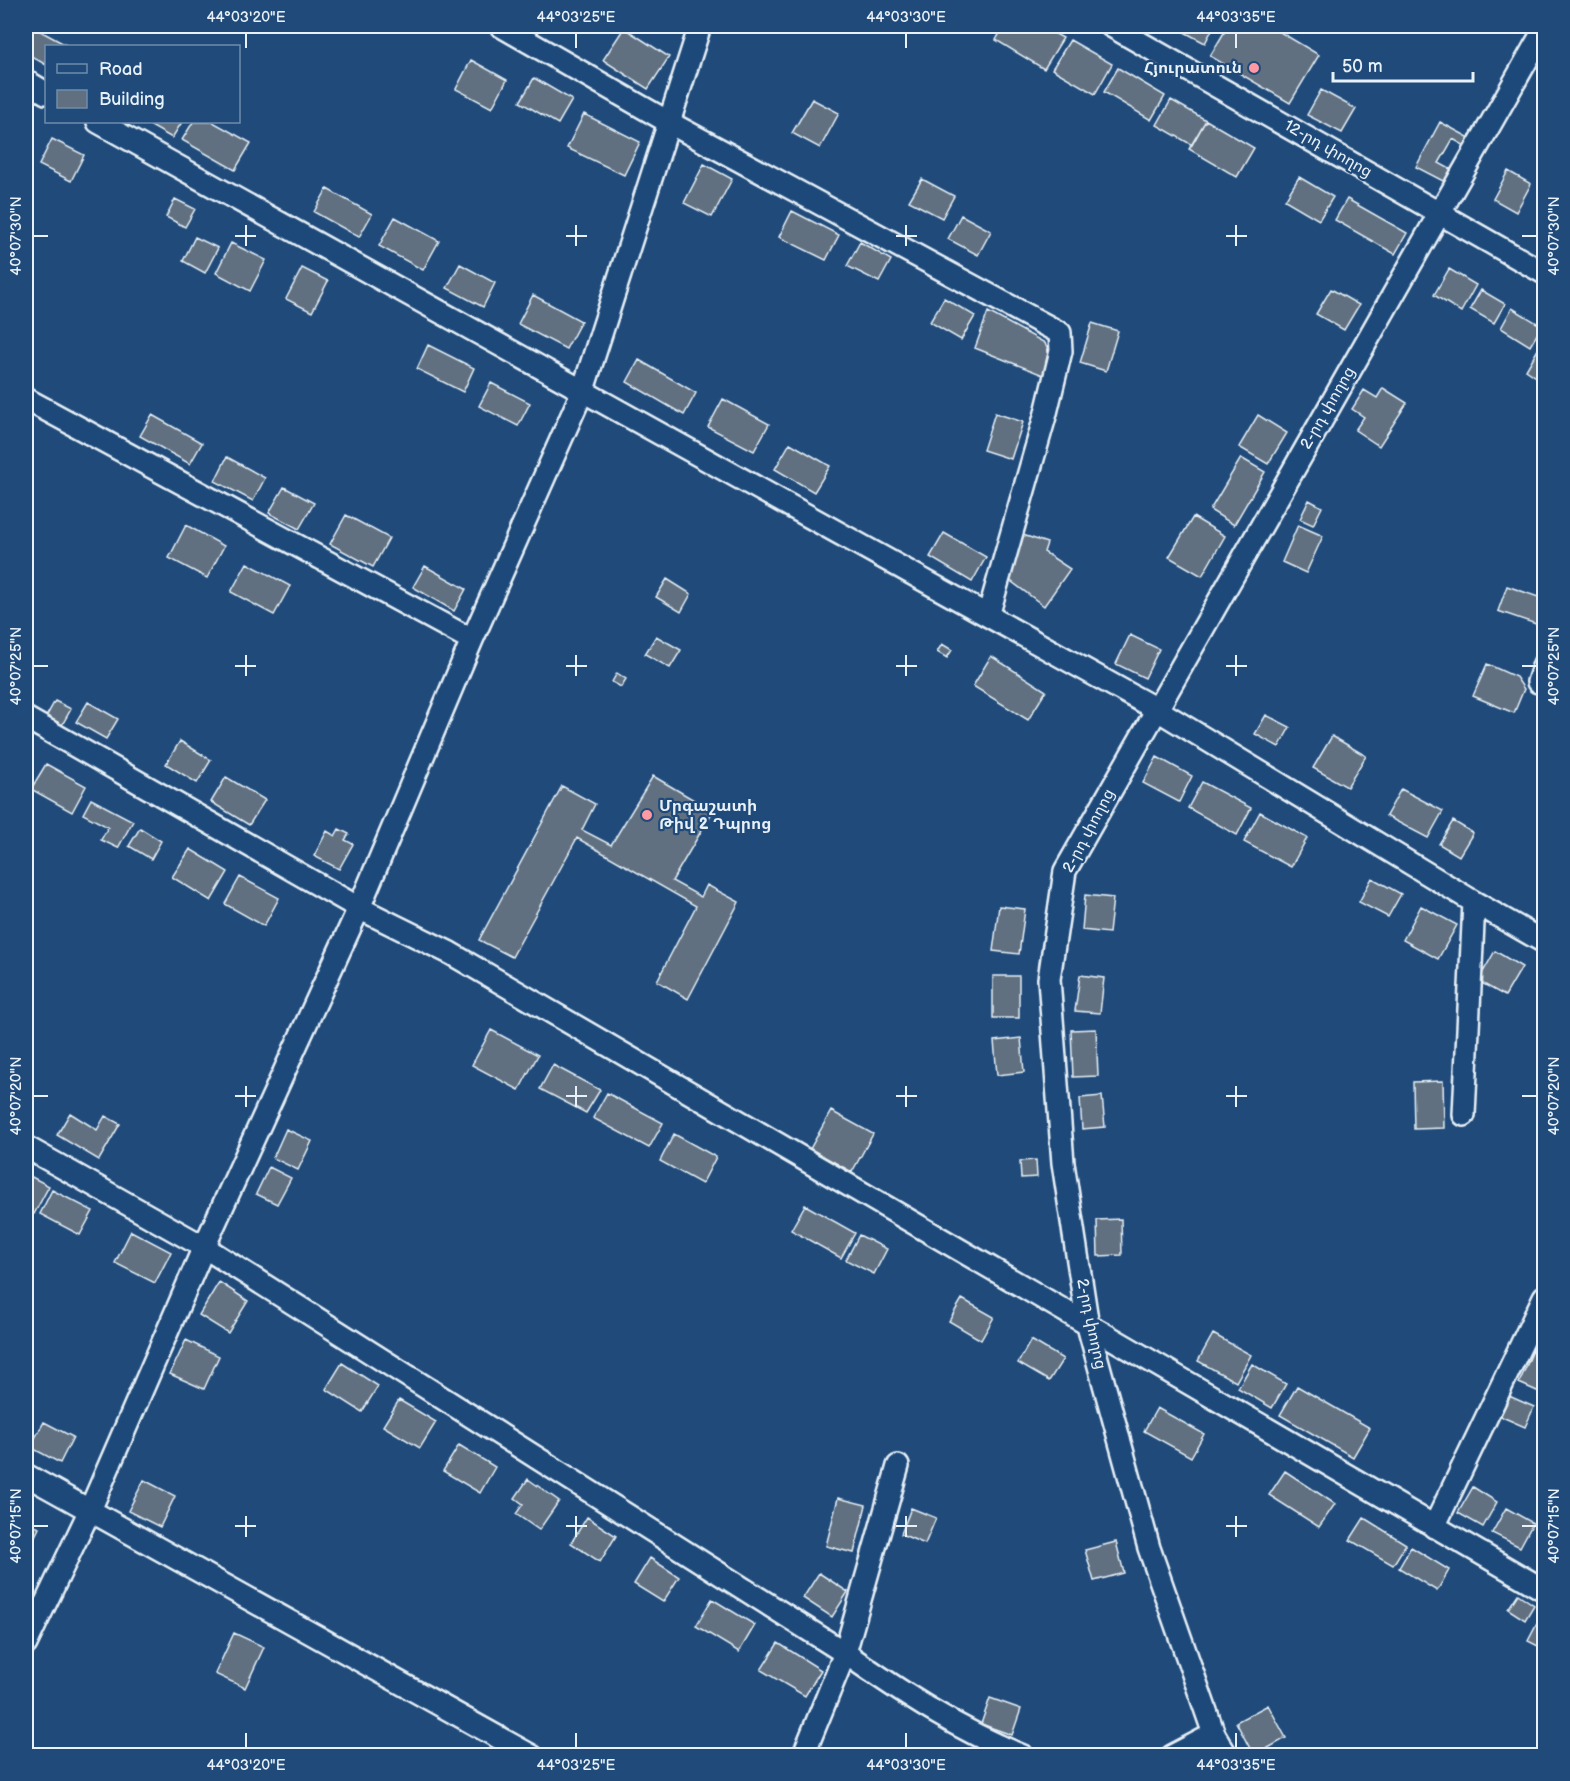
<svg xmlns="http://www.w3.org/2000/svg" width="1570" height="1781" font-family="'Balsamiq Sans','Noto Sans Armenian',sans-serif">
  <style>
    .building { fill: #607080; stroke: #e8f1f8; stroke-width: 1.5 }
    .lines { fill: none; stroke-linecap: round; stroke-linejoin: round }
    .minor-casing { stroke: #e8f1f8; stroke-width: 26 }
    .minor { stroke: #1f4a7a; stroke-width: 21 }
    .ticks { fill: none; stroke: #e8f1f8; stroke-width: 2 }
    .poi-dot { fill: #ff9aa2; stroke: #1f4a7a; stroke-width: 2 }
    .labels { text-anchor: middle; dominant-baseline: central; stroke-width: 4.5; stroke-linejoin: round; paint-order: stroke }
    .poi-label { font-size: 16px; font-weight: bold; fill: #e8f1f8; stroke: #1f4a7a; text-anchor: end }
    .street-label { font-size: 16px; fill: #e8f1f8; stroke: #1f4a7a }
    .neatline { fill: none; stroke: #e8f1f8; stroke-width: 2 }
    .ticks-label { font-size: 15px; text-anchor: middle; fill: #e8f1f8 }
  </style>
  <rect width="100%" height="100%" fill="#1f4a7a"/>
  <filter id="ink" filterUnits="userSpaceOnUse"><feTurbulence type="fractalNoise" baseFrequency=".0167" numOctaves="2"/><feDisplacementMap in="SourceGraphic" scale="12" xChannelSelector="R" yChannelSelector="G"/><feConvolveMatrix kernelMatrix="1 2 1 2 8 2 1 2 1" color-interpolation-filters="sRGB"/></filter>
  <g filter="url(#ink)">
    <path class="building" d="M26,26h5l37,20h-22v19l-20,-12z
      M1004,26h37l22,12 -19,31 -48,-29z
      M1173,26h41l-9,17z
      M1228,26h42l49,29 -29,48 -80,-47z
      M624,28l45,29 -21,32 -45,-29z
      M1070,40l42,24 -17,30 -43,-25z
      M471,60l36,20 -15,28 -36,-19z
      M1118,68l47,28 -14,24 -47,-28z
      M534,78l38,22 -14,24 -38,-22z
      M1321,90l35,19 -14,24 -35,-18z
      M812,99l27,14 -19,35 -28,-15z
      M1171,100l35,20 -14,25 -35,-20z
      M584,114l56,28 -16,33 -57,-27z
      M1206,120l48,28 -17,29 -48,-28z
      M144,122h38l-10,16z
      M193,122h20l38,21 -16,27 -53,-30z
      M1440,122l30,16 -5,8 -12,-7 -14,24 13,7 -7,12 -29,-15z
      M52,139l32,16 -13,26 -32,-16z
      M704,164l28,15 -20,38 -28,-14z
      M1508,171l23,13 -15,28 -23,-13z
      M1299,177l34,20 -14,23 -34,-20z
      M922,179l32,17 -12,22 -33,-17z
      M327,189l45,25 -13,23 -45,-25z
      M175,199l20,10 -10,18 -19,-10z
      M1347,199l60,34 -12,21 -60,-34z
      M792,211l47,24 -13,25 -47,-23z
      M961,215l30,16 -13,24 -30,-16z
      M395,217l44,24 -16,29 -44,-24z
      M195,237l23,11 -13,25 -22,-12z
      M860,242l31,18 -12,22 -32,-16z
      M231,243l35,17 -16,31 -34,-18z
      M460,264l35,19 -12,24 -36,-19z
      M302,268l26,13 -16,31 -26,-13z
      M1449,269l27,16 -15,27 -27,-17z
      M1331,289l28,16 -15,25 -28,-16z
      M1481,290l24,14 -11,19 -24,-14z
      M533,295l48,26 -15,28 -48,-25z
      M944,298l31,18 -14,24 -31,-18z
      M1512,308l30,18 -12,20 -29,-18z
      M988,312l57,31 4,11 -6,21 -68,-27z
      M1092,323l26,8 -12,40 -26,-8z
      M1544,339v43l-18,-12z
      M428,345l46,23 -11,24 -46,-23z
      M639,360l57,33 -12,22 -57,-33z
      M491,383l39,20 -12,23 -39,-20z
      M1383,388l24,15 -28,43 -24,-16 9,-13 -12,-8 12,-19 13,8z
      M723,399l46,25 -15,27 -46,-24z
      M995,413l28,9 -12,37 -28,-9z
      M152,415l50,28 -12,21 -50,-28z
      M1258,415l29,18 -19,31 -29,-17z
      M790,443l40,23 -16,26 -39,-23z
      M227,457l38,21 -12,23 -38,-20z
      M1241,458l24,14 -31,53 -24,-15z
      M284,487l30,16 -15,26 -30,-16z
      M1309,500l13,7 -9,18 -13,-6z
      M346,515l43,23 -16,29 -43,-23z
      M1193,517l32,19 -23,40 -33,-19z
      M186,525l38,21 -17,32 -38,-20z
      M1298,525l25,11 -17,37 -24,-11z
      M944,533l42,24 -14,25 -42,-25z
      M1023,535l24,8 -3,9 26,17 -26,37 -36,-27z
      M247,563l43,23 -16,29 -43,-23z
      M425,566l41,23 -12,22 -41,-24z
      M667,579l24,15 -10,18 -25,-15z
      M1507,586l37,13v11l-5,15 -41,-14z
      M1130,635l29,14 -14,29 -29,-14z
      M656,636l25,14 -11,18 -25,-14z
      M942,644l10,6 -5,8 -10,-6z
      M991,656l55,35 -18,29 -55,-34z
      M1487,664l29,13 8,12 -10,24 -41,-17z
      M617,673l9,6 -5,8 -9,-5z
      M55,701l16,8 -9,16 -16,-8z
      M88,702l30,17 -12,20 -30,-17z
      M1266,715l24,12 -11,20 -24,-13z
      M1332,736l34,20 -19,31 -34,-19z
      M180,741l31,19 -14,23 -31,-19z
      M1157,757l35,19 -13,26 -36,-19z
      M46,764l40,22 -14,26 -41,-23z
      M653,776l60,35 -41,70 29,16 6,-12 32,17 -51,97 -31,-18 39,-75 -119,-68 -65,119 -33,-17 83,-154 33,18 -13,26 29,15z
      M226,777l39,23 -16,25 -38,-23z
      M1202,782l49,26 -14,27 -49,-27z
      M1401,789l42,22 -15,27 -42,-22z
      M91,799l42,22 -15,27 -17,-8 7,-13 -25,-13z
      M1260,812l47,26 -16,29 -47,-25z
      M1453,821l20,12 -14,23 -20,-12z
      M140,828l21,13 -10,18 -22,-13z
      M339,829l10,5 -4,6 8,4 -14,25 -25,-13 13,-25 8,5z
      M190,849l38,23 -17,29 -39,-24z
      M240,877l39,21 -15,28 -39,-22z
      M1372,878l29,16 -13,23 -29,-15z
      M1085,895l28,3 -4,35 -27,-3z
      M999,906l26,3 -6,45 -26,-3z
      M1421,906l36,19 -19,34 -35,-19z
      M1495,951l27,16 -17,29 -27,-15z
      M1080,975l24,3 -4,35 -25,-2z
      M993,976h26v42h-26z
      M1096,1029l2,47 -25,1 -2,-47z
      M491,1030l47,25 -19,35 -47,-25z
      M1021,1038l3,34 -27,3 -3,-34z
      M553,1065l47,25 -14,23 -46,-24z
      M1443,1081l1,47 -30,1 -1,-47z
      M607,1093l56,30 -14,25 -56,-30z
      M1102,1096l3,31 -23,2 -2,-31z
      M831,1111l42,23 -21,38 -42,-23z
      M70,1113l27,17 8,-14 15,8 -21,36 -42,-25z
      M286,1129l26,12 -14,29 -25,-12z
      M674,1134l42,23 -14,27 -42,-23z
      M1036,1160l1,17 -16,1 -1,-17z
      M269,1167l22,11 -14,26 -21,-10z
      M26,1174l23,12 -15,28 -8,-4z
      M52,1190l41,21 -13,24 -40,-21z
      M805,1205l50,28 -14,25 -50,-28z
      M1121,1219l1,36 -24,1 -1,-36z
      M131,1231l40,21 -16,31 -40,-20z
      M859,1235l28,14 -13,25 -28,-14z
      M219,1282l29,19 -20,32 -29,-18z
      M962,1299l32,18 -13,23 -32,-19z
      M1213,1334l38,21 -15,27 -38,-21z
      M1538,1339l6,3v52l-25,-11z
      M186,1340l33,16 -15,33 -34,-15z
      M1031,1340l32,19 -14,22 -31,-18z
      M342,1363l36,23 -16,26 -36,-23z
      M1252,1364l34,20 -14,24 -34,-20z
      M1297,1386l73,42 -17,29 -73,-42z
      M1509,1396l25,11 -9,20 -25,-11z
      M399,1400l37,22 -16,26 -37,-22z
      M1157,1408l47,26 -13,23 -47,-26z
      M44,1422l29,15 -13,26 -30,-16z
      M459,1445l36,22 -15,26 -37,-22z
      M1285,1471l50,33 -16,23 -50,-32z
      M528,1479l31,22 -20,29 -23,-16 7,-10 -8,-6z
      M144,1480l31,16 -15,31 -32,-16z
      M1473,1487l24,15 -14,25 -25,-14z
      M838,1498l28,7 -12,48 -28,-7z
      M911,1508l25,10 -11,26 -24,-10z
      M1506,1508l27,15 -13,24 -28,-14z
      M587,1517l29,19 -16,26 -29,-19z
      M1364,1518l42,26 -13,21 -43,-25z
      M26,1521l13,7 -13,26z
      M1116,1542l8,31 -30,8 -9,-31z
      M1411,1547l38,23 -12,21 -38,-23z
      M650,1558l29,19 -16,25 -29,-18z
      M819,1573l29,19 -16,25 -29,-19z
      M1518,1594l16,11 -9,15 -17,-11z
      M712,1599l43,26 -16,27 -43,-26z
      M1541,1616l3,2v31l-16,-8z
      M234,1633l30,14 -19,41 -30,-14z
      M778,1643l43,27 -16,26 -44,-26z
      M990,1698l31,11 -9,26 -31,-11z
      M1268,1705l18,33 -32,18 -18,-34z"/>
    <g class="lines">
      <defs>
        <path id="minor" d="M501,26l169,97 390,210 1,18 -15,62 -58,203
          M1111,26l433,247
          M26,81l20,12
          M98,122l1058,587 318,193 70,40
          M26,399l446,241
          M1538,682l6,-18
          M26,718l333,190 91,45 1094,637
          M1464,1115l10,-213
          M26,1147l178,100 641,406c57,40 113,77 178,103
          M26,1475l506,281
          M1434,1527l110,-230
          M26,1644l64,-134 114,-263 155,-339 113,-268 111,-250 117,-364
          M803,1756l42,-103 53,-187
          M1172,1756l42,-22
          M1227,1756l-13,-22 -65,-186 -61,-222 -25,-163 -14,-184 16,-108 479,-841"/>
      </defs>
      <use href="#minor" class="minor-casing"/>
      <use href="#minor" class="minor"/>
    </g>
  </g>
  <path class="ticks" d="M246,33v15M576,33v15M906,33v15M1236,33v15M246,225v21M576,225v21M906,225v21M1236,225v21M33,236h15M235,236h21M566,236h21M896,236h21M1226,236h21M1522,236h15M246,655v21M576,655v21M906,655v21M1236,655v21M33,666h15M235,666h21M566,666h21M896,666h21M1226,666h21M1522,666h15M246,1086v21M576,1086v21M906,1086v21M1236,1086v21M33,1096h15M235,1096h21M566,1096h21M896,1096h21M1226,1096h21M1522,1096h15M246,1516v21M576,1516v21M906,1516v21M1236,1516v21M33,1526h15M235,1526h21M566,1526h21M896,1526h21M1226,1526h21M1522,1526h15M246,1733v15M576,1733v15M906,1733v15M1236,1733v15"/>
  <g class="poi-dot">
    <circle cx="1254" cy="68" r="6"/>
    <circle cx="647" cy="815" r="6"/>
  </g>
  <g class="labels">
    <g class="poi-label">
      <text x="1242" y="68">Հյուրատուն</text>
      <text x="659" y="806" text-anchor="start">Մրգաշատի<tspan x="659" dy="18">Թիվ 2 Դպրոց</tspan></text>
    </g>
    <g class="street-label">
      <text transform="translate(1328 149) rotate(30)">12-րդ փողոց</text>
      <text transform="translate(1328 408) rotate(-60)">2-րդ փողոց</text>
      <text transform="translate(1089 831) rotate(-62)">2-րդ փողոց</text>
      <text transform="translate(1091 1324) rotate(78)">2-րդ փողոց</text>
    </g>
  </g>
  <rect width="1570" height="1781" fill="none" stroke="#1f4a7a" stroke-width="66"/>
  <rect x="45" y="45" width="195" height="78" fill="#1f4a7a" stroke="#6f8dac" stroke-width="1.5"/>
  <rect x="57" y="64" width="30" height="9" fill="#1f4a7a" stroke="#6f8dac" stroke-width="1.5"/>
  <text x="99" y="75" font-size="18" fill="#e8f1f8">Road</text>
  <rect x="57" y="90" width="30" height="18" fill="#607080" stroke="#6f8dac" stroke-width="1.5"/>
  <text x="99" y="105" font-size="18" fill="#e8f1f8">Building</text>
  <path d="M1333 72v9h140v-9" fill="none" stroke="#e8f1f8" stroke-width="3"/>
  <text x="1342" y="72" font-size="18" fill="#e8f1f8" stroke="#1f4a7a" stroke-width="4.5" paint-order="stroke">50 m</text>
  <rect x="33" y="33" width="1504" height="1715" class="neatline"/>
  <g class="ticks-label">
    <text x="246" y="22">44°03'20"E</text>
    <text x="576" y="22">44°03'25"E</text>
    <text x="906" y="22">44°03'30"E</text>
    <text x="1236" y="22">44°03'35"E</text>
    <text transform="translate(16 236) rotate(-90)" y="5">40°07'30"N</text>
    <text transform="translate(1554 236) rotate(-90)" y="5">40°07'30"N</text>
    <text transform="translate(16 666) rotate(-90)" y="5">40°07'25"N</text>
    <text transform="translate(1554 666) rotate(-90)" y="5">40°07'25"N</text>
    <text transform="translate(16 1096) rotate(-90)" y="5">40°07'20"N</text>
    <text transform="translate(1554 1096) rotate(-90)" y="5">40°07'20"N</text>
    <text transform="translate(16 1526) rotate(-90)" y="5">40°07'15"N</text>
    <text transform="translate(1554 1526) rotate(-90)" y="5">40°07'15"N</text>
    <text x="246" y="1770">44°03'20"E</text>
    <text x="576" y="1770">44°03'25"E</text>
    <text x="906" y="1770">44°03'30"E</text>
    <text x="1236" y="1770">44°03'35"E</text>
  </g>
</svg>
